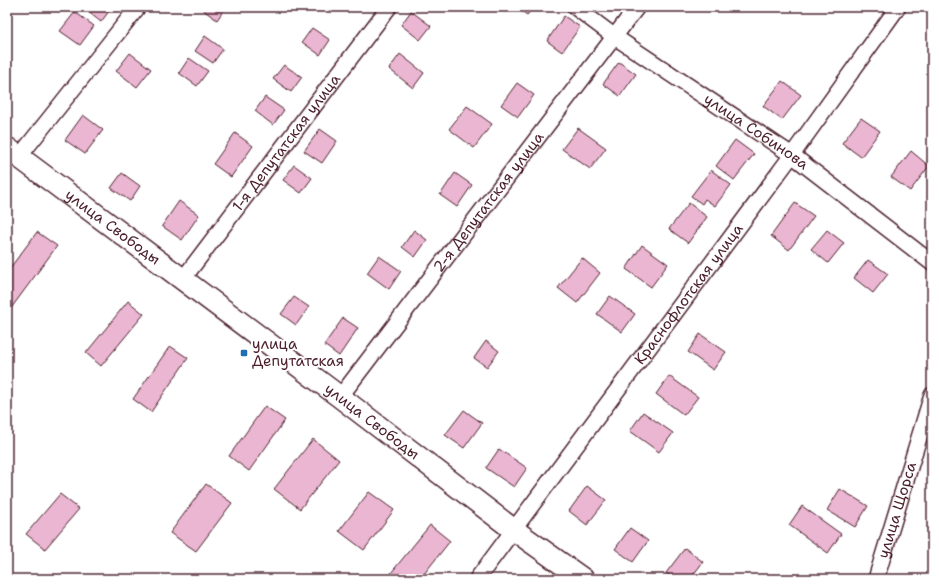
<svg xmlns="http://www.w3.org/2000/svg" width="939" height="586" font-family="'Shantell Sans',sans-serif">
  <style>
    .building { fill: #eab6d1; stroke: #4a1f2b }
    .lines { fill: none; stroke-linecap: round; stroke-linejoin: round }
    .street-casing { stroke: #4a1f2b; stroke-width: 18 }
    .secondary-casing { stroke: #4a1f2b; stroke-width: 24 }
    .street { stroke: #fff; stroke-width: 15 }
    .secondary { stroke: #fff; stroke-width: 21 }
    .poi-dot { fill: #1f6fb2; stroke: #fff; stroke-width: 1.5 }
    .labels { text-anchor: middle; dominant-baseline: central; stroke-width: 4; stroke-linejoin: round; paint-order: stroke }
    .street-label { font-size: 15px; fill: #4a1f2b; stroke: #fff }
    .poi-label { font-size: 15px; fill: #4a1f2b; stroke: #fff; text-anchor: start }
  </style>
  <rect width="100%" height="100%" fill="#fff"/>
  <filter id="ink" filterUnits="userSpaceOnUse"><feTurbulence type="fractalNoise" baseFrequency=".025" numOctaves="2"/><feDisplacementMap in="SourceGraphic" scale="8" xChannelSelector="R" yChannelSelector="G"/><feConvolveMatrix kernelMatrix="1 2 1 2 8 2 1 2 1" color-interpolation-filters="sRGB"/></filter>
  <g filter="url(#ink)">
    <path class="building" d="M82,7h30l-11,15z
      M199,7h27l-9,13z
      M516,7h18l-7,8z
      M411,11l20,15 -11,14 -19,-15z
      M75,12l19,14 -14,19 -20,-14z
      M564,16l16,11 -18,25 -15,-11z
      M312,28l18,12 -10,15 -18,-13z
      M205,36l18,13 -10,14 -18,-12z
      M130,53l21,16 -14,18 -21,-16z
      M400,54l24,19 -11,15 -24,-19z
      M189,58l19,13 -11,15 -18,-13z
      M619,62l17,12 -16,22 -17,-12z
      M284,65l18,12 -11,15 -18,-13z
      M782,81l19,14 -19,25 -19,-14z
      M517,83l17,12 -16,22 -17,-12z
      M265,97l19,13 -11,15 -18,-14z
      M467,106l25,18 -18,24 -25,-19z
      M83,115l20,15 -18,24 -20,-14z
      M861,118l19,13 -19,26 -19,-14z
      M578,128l28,20 -16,21 -28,-20z
      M320,129l17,12 -15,22 -18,-12z
      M235,133l18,13 -22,31 -18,-13z
      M735,140l19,14 -20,26 -18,-14z
      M911,151l18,15 -19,25 -19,-14z
      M294,165l18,13 -11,15 -18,-13z
      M711,170l20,15 -16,21 -10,-7 -3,5 -11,-8z
      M122,173l18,13 -10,15 -19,-13z
      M455,173l17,12 -15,22 -17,-12z
      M179,201l20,14 -17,25 -20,-14z
      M689,203l18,14 -19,26 -19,-14z
      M795,203l19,13 -25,34 -18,-14z
      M414,230l13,10 -12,17 -13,-10z
      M827,230l17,13 -16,20 -17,-14z
      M37,232l20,14 -48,65 -2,-2v-37z
      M642,245l26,19 -17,23 -25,-18z
      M379,256l22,15 -12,18 -22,-16z
      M582,258l18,15 -23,30 -19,-15z
      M868,260l20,14 -15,19 -19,-15z
      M610,296l25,18 -13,18 -25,-18z
      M294,297l15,10 -13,18 -15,-11z
      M128,301l16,13 -43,52 -15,-13z
      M343,318l15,10 -19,28 -15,-11z
      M700,334l26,18 -13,18 -25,-18z
      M486,341l13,10 -12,16 -13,-9z
      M170,346l18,12 -37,54 -18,-13z
      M669,376l29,21 -14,18 -28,-21z
      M265,406l20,14 -36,51 -20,-15z
      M464,410l18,13 -18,25 -19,-13z
      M643,412l30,21 -14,19 -29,-21z
      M313,439l26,21 -39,49 -26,-20z
      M499,449l28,19 -13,19 -28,-19z
      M206,484l26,19 -36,48 -26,-18z
      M587,486l19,14 -19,25 -18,-14z
      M840,489l28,17 -13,21 -28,-17z
      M369,492l25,18 -30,40 -25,-19z
      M60,494l19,15 -34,40 -19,-15z
      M802,506l39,28 -13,19 -39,-28z
      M430,525l20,16 -30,38h-21l-8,-6z
      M630,528l18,13 -15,21 -18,-13z
      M685,548l18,14 -13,17h-16l-8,-6z"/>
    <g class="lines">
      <defs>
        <g id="street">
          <path id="s1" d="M575,7l40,30 177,118 140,108"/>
          <path d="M19,157l119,-150"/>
          <path id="s2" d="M183,279l206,-272"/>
          <path id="s3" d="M340,397l297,-390"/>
          <path id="s4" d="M477,579l315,-424 106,-148"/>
          <path id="s5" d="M876,579l56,-184"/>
        </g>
        <g id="secondary">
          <path id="s6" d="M7,148l333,249 174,133 69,49"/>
        </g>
      </defs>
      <use href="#street" class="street-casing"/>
      <use href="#secondary" class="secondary-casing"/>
      <use href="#street" class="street"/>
      <use href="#secondary" class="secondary"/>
    </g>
  </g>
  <rect class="poi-dot" x="240" y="349" width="8" height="8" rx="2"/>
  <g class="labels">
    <g class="street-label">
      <text stroke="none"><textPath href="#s1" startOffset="220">улица Собинова</textPath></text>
      <text stroke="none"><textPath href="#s2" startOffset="171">1-я Депутатская улица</textPath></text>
      <text stroke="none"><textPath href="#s3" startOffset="245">2-я Депутатская улица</textPath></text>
      <text stroke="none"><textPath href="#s6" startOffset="132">улица Свободы</textPath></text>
      <text stroke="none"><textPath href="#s4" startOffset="355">Краснофлотская улица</textPath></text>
      <text stroke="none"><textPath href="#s6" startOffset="456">улица Свободы</textPath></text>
      <text stroke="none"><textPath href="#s5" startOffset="72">улица Щорса</textPath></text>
    </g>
    <g class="poi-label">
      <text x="252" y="344">улица<tspan x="252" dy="17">Депутатская</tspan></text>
    </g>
  </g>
  <rect width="939" height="586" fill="none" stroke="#fff" stroke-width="24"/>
  <rect x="12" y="12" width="915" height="562" fill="none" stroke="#4a1f2b" stroke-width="1.5" filter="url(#ink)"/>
</svg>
